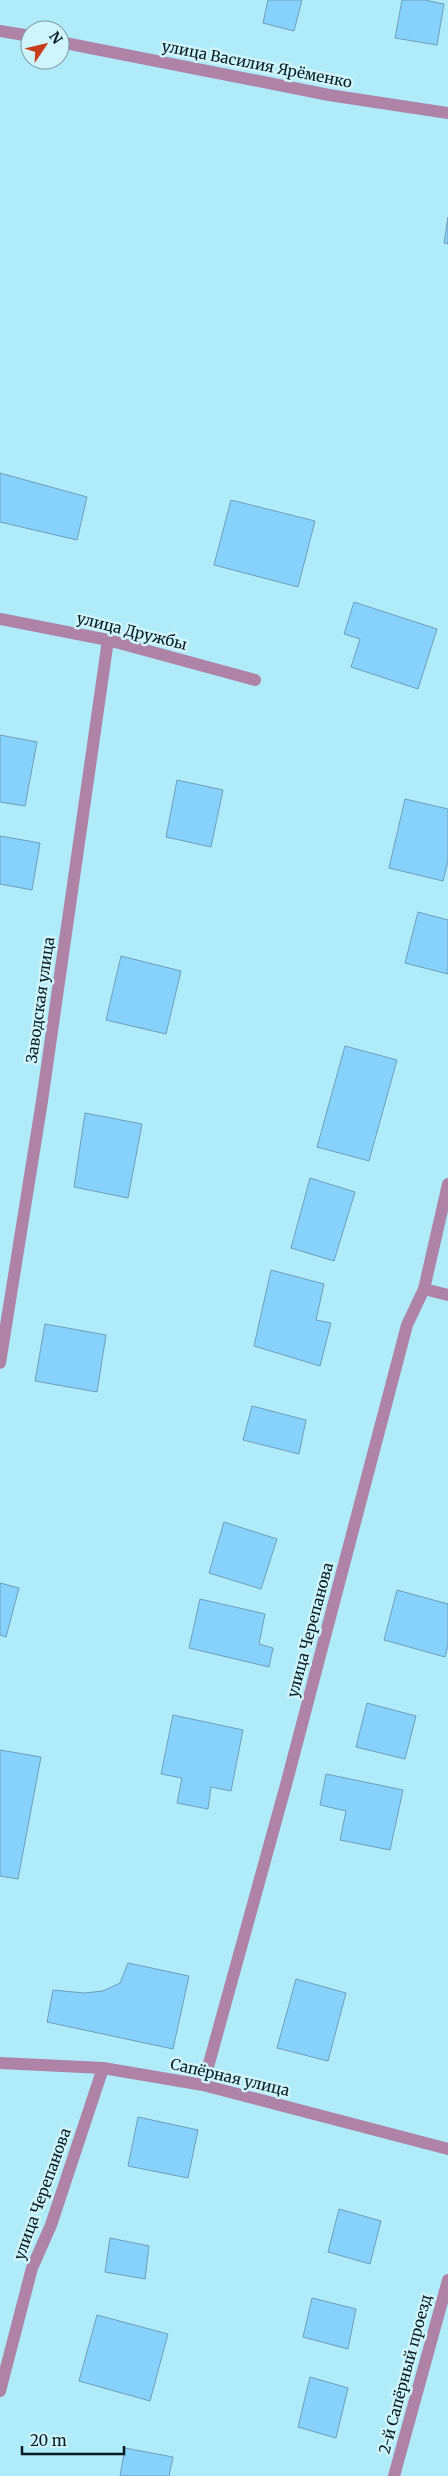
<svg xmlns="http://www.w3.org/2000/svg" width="448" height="2476" font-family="Merriweather,serif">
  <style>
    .building { fill: #86d2fc; stroke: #6f9eb8 }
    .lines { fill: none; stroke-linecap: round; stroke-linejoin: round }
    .minor { stroke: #af83a6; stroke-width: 12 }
    .labels { text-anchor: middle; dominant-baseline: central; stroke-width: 5; stroke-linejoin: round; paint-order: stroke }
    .street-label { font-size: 15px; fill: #031b20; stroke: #d0f4fc }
  </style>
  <rect width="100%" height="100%" fill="#afebf9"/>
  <path class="building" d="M268,0h34l-8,31 -31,-8z
    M402,0h23l19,4 -7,41 -42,-7z
    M448,217v27l-4,-1z
    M0,473l87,24 -10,43 -77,-18z
    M231,500l84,21 -17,66 -84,-22z
    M354,602l83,27 -19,60 -67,-22 9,-28 -16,-5z
    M0,735l37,7 -12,64 -25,-4z
    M177,780l46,10 -12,57 -45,-10z
    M405,799l43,10v52l-5,20 -54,-13z
    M0,836l40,7 -8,47 -32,-6z
    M418,912l30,8v54l-43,-11z
    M121,956l60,15 -15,63 -60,-14z
    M345,1046l52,14 -28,101 -52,-14z
    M85,1113l57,11 -14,74 -54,-11z
    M310,1178l45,14 -21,69 -43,-13z
    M271,1270l53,14 -8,36 15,3 -11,43 -66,-20z
    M45,1324l61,11 -9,57 -62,-11z
    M252,1406l54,14 -7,34 -56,-14z
    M224,1522l53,17 -16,50 -52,-16z
    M0,1583l19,5 -13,49 -6,-2z
    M397,1590l51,14v41l-3,12 -61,-17z
    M200,1599l65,15 -6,30 14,4 -4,19 -80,-19z
    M367,1703l49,13 -11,43 -49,-12z
    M173,1715l70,15 -12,61 -20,-4 -3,22 -31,-6 5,-25 -21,-4z
    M0,1750l41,7 -23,122 -18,-3z
    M326,1774l77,16 -13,60 -50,-10 6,-29 -26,-6z
    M128,1963l61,13 -16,73 -126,-27 6,-32 31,3 19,-2 17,-8z
    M296,1979l50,14 -18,68 -51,-13z
    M138,2117l60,13 -10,48 -60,-12z
    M339,2209l42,12 -11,43 -42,-12z
    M110,2238l39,8 -4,33 -40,-7z
    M312,2298l44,11 -8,40 -45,-12z
    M97,2315l71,19 -18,67 -71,-20z
    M310,2377l38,11 -12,50 -38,-11z
    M125,2448l48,9 -4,19h-49z"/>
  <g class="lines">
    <path class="minor" d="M0,31l30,5
      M60,42l269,53 119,18
      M0,619l108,21 147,40
      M424,1289l24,6
      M0,1363l42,-262 66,-461
      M0,2063l103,5 100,17 245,64
      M203,2085l84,-304 120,-456 17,-36 24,-105
      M0,2391l32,-123 19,-43 52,-157
      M394,2476l54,-196"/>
  </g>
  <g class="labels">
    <g class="street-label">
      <text transform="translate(257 64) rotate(11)">улица Василия Ярёменко</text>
      <text transform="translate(132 631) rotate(14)">улица Дружбы</text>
      <text transform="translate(40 1000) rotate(-82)">Заводская улица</text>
      <text transform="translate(310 1630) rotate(-75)">улица Черепанова</text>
      <text transform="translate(230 2077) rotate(13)">Сапёрная улица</text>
      <text transform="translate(42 2194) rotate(-70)">улица Черепанова</text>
      <text transform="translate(405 2374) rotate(-75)">2-й Сапёрный проезд</text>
    </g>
  </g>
  <g transform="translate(45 45) rotate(55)"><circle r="24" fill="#d0f4fc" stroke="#7e9da4"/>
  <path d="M0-4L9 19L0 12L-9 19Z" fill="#c83e1d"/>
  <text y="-8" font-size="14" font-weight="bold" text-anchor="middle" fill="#031b20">N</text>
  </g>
  <path d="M22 2446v8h102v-8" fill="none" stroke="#031b20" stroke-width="2.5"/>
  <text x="30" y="2446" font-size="15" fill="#031b20" stroke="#d0f4fc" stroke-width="4" paint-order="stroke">20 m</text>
</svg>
